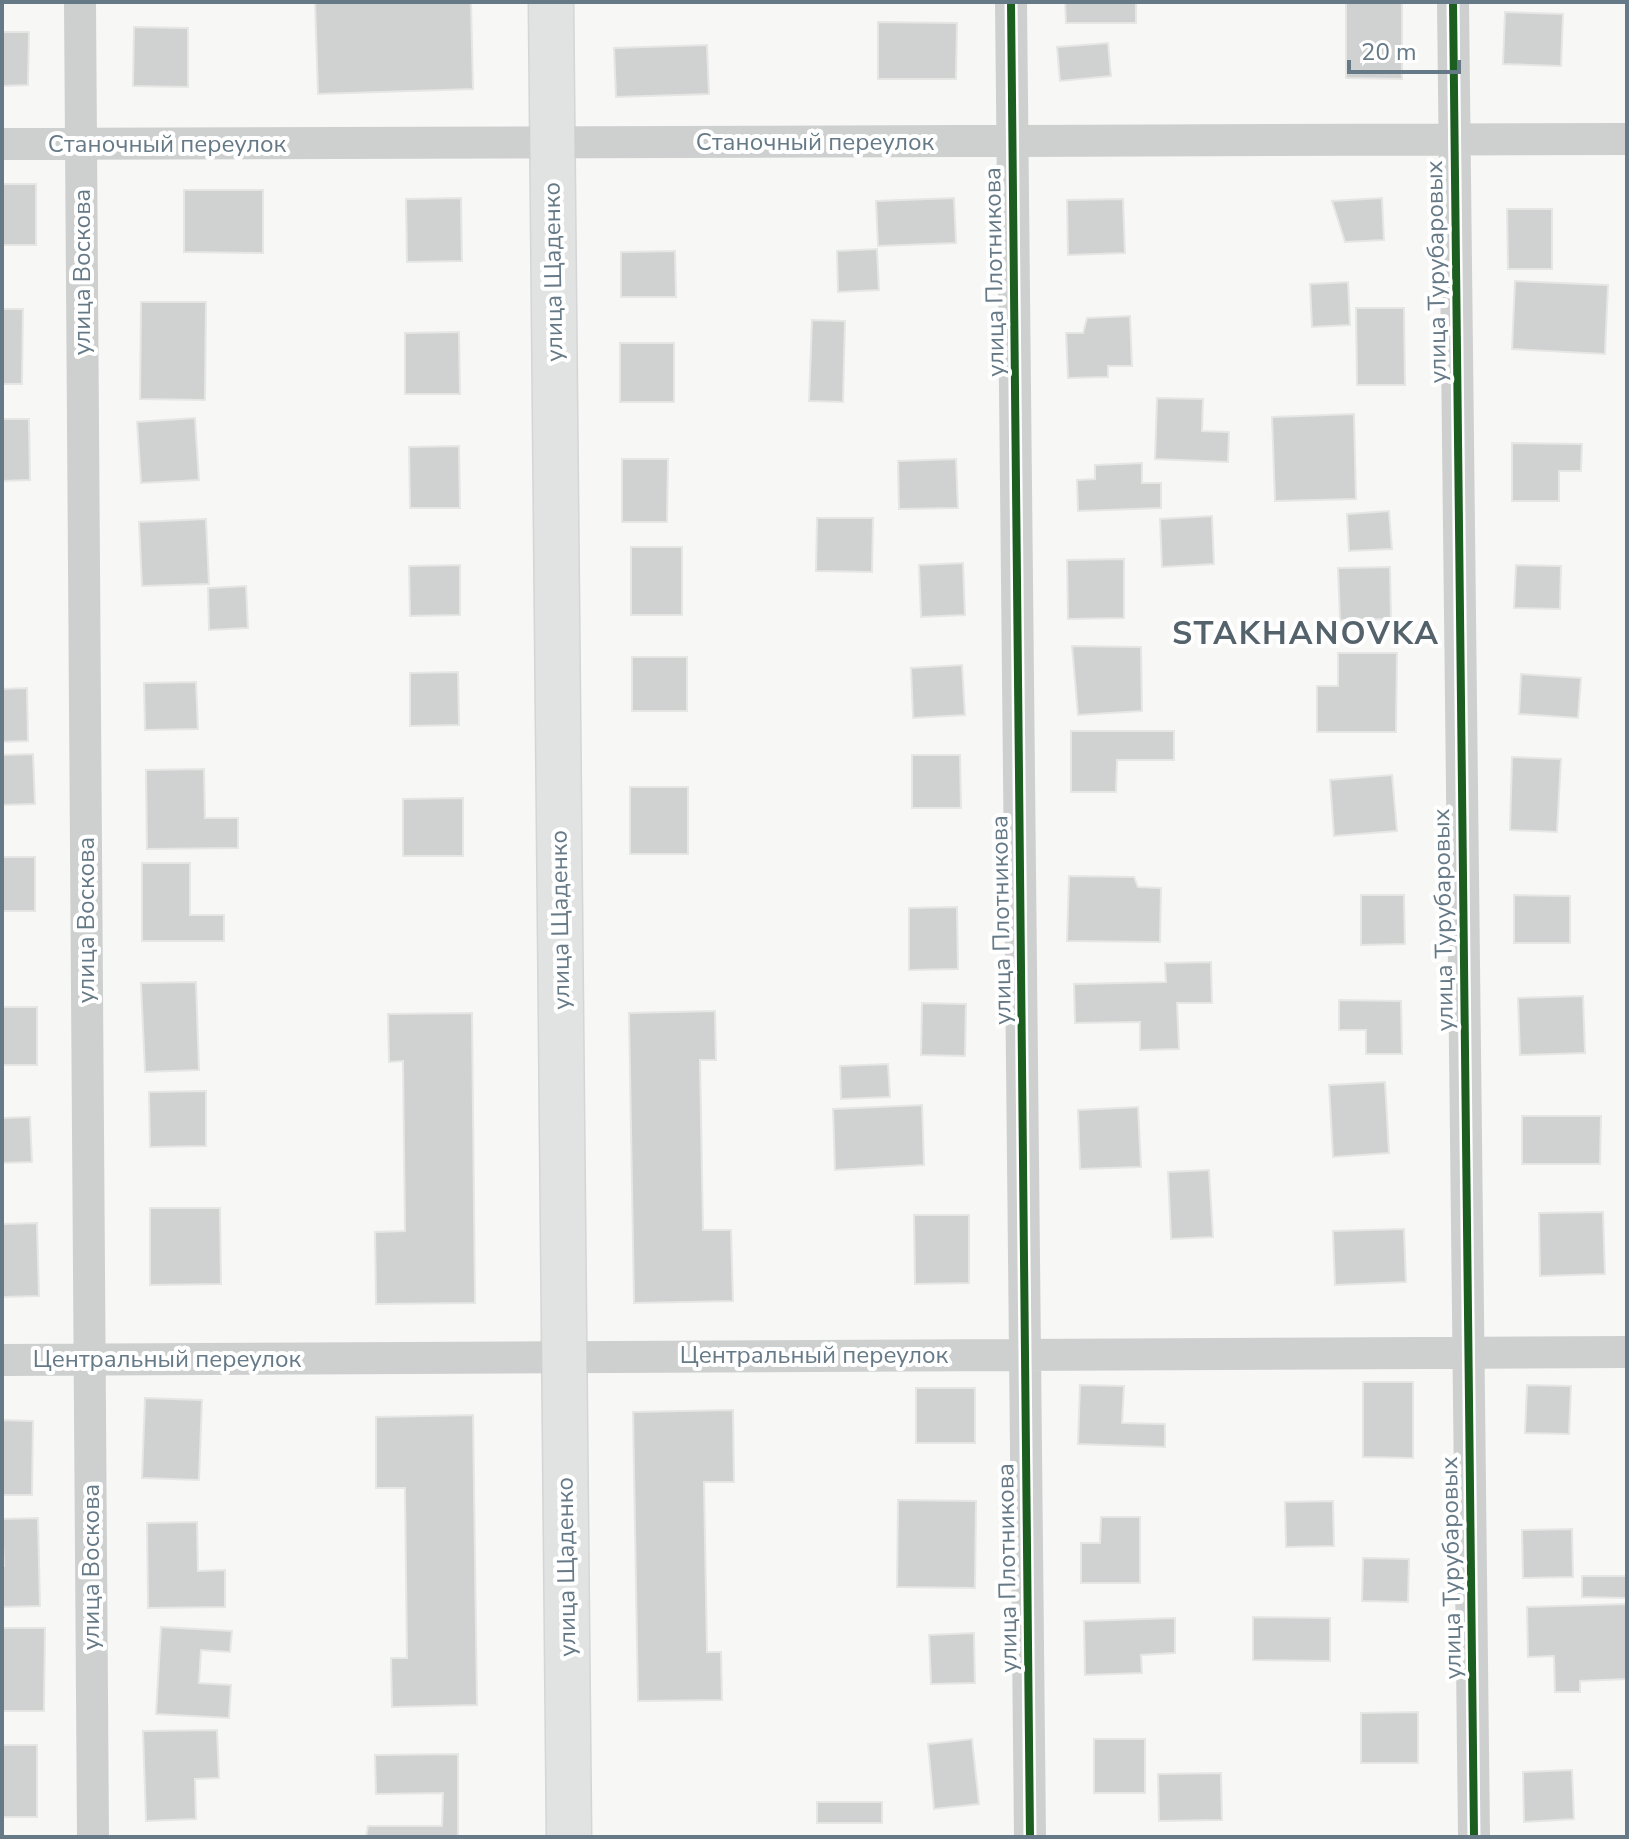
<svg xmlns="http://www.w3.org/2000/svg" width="1629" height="1839" font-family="'Nunito Sans',sans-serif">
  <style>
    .building { fill: #d0d2d2; stroke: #e6e6e5; stroke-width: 2 }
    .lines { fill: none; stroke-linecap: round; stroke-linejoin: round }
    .secondary-casing { stroke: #d4d5d6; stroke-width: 47 }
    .street { stroke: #ced0d0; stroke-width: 32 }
    .secondary { stroke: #e1e2e2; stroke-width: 44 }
    .cycleway-casing { stroke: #fff; stroke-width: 13 }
    .cycleway { stroke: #1b5e20; stroke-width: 8 }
    .labels { text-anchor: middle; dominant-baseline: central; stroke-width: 8; stroke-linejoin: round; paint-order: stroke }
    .street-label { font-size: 24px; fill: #657987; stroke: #fff }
    .district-label { font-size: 32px; font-weight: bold; letter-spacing: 2px; fill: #54626b; stroke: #fff }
  </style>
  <rect width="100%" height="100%" fill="#f7f7f5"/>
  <path class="building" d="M315,2h156l2,87 -155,5z
    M1065,2h71v21h-70z
    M1346,2h56v77l-56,-1z
    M1505,12l58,2 -2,52 -58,-2z
    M878,22l79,1 -1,56h-78z
    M134,27l54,1v59l-55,-1z
    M2,32h27l-1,53 -26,1z
    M1108,43l3,33 -51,5 -3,-34z
    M707,45l2,49 -93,3 -2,-49z
    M2,184h34v61h-34z
    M184,190h79v63l-79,-1z
    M461,198l1,63 -55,1 -1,-63z
    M954,198l2,45 -78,3 -2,-45z
    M1382,198l2,42 -39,2 -13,-41z
    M1123,199l2,54 -57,2 -1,-55z
    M1507,209h45v60h-44z
    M877,249l2,41 -41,2 -1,-41z
    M675,251l1,46h-55v-45z
    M1515,281l93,4 -3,69 -93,-5z
    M1348,282l2,43 -38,2 -2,-43z
    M141,302h65l-1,98 -65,-1z
    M1356,308h48l1,77h-48z
    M2,309h21l-1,75h-20z
    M1130,316l2,50h-24v11l-40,1 -2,-45h17l4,-15z
    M812,320l33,1 -2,81 -34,-1z
    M459,332l1,62h-55v-61z
    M620,343h54v59h-54z
    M1157,398l46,1 -1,32 27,1 -1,30 -73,-3z
    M1354,414l2,85 -81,2 -3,-84z
    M195,418l4,62 -58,3 -4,-61z
    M2,419h27l1,61 -28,1z
    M1512,443l70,1 -1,27h-22v30h-47z
    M459,446l1,62h-50l-1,-61z
    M622,459h46l-1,63h-45z
    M956,459l2,49 -59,1 -1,-48z
    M1142,463v20h19v25l-83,3 -1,-31 18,-1v-14z
    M1389,511l3,38 -43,2 -2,-37z
    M1212,516l2,48 -52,3 -2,-48z
    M817,518h56l-1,54 -56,-1z
    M206,519l3,65 -67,2 -3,-64z
    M631,547h51v68h-51z
    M1124,559v59l-56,1 -1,-59z
    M963,563l2,52 -44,2 -2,-52z
    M460,565v50l-50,1 -1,-50z
    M1516,565l45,1 -1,43 -46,-1z
    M1390,567l1,52 -51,1 -2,-52z
    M246,586l2,42 -39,2 -1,-42z
    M1072,646l69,1 1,64 -64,4z
    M1338,653h59l-1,79h-79v-46h21z
    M632,657h55v54h-55z
    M962,665l3,50 -52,3 -2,-50z
    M458,672l1,53 -49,1v-53z
    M1521,674l60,4 -3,40 -59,-4z
    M196,682l2,47 -53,1 -1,-47z
    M27,688l1,53 -26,1v-53z
    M1071,731h103v29h-57l-1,32h-45z
    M33,754l2,50 -33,1v-50z
    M912,755h48l1,53h-49z
    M1512,757l49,2 -4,73 -47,-2z
    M204,769l1,49h33v30l-91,1 -1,-79z
    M1392,775l5,56 -63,5 -4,-56z
    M630,787h58v67h-58z
    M463,798v58h-60v-57z
    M2,857h33v54h-33z
    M142,863h48v52h34v26h-82z
    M1069,876l65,1 4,10 23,1 -1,54 -93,-1z
    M1361,895h43l1,49 -44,1z
    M1514,895l56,1v47h-56z
    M957,907l1,62 -49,1v-62z
    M1211,962l1,41h-35l2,46 -39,1v-28l-65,1 -1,-39 92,-2 -1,-19z
    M196,982l3,88 -54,2 -4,-89z
    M1583,996l2,57 -65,2 -2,-57z
    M1339,1000l62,1 1,53h-36v-24h-27z
    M922,1003l44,1 -1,52 -44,-1z
    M2,1007h35v58h-35z
    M715,1011l1,49h-16l3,170h28l2,71 -99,2 -5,-290z
    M472,1013l3,290 -99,1 -1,-72 30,-1 -2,-170 -14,1 -1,-48z
    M888,1064l2,33 -49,2 -1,-33z
    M1385,1082l4,71 -56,4 -4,-72z
    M206,1091v55l-56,1 -1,-55z
    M922,1105l2,60 -89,5 -2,-61z
    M1138,1107l3,60 -61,2 -2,-59z
    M1522,1116h79l-1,48h-78z
    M30,1117l2,45 -30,1v-45z
    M1209,1170l4,67 -42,2 -3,-67z
    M150,1208h70l1,76 -71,1z
    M1603,1212l2,62 -65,2 -1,-63z
    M914,1215h55v68l-54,1z
    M37,1223l2,73 -37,1v-73z
    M1404,1229l2,53 -71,3 -2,-54z
    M1363,1382h50v76l-50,-1z
    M1080,1385l44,1 -2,37 43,1v23l-87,-3z
    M1527,1385l44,1 -2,48 -44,-1z
    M916,1388h59v55h-59z
    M145,1398l57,2 -3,80 -57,-2z
    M733,1410l1,72h-30l3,170h14l1,48 -84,1 -5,-289z
    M473,1415l4,290 -85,2 -1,-49h16l-2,-170h-29v-71z
    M2,1420l31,1 -1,74h-30z
    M898,1500l78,1 -1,87 -78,-1z
    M1333,1501l1,45 -48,1 -1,-45z
    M1101,1517h39v66h-59v-40h19z
    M38,1518l2,88 -38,1v-41h2l-2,-47z
    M197,1522l1,49 27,-1v37l-77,1 -1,-85z
    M1572,1529l1,48 -50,1 -1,-48z
    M1363,1558l46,1 -1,43 -46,-1z
    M1582,1576h45v22l-45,-1z
    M1627,1604v75l-47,2v11h-25l-1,-36 -26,1 -1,-50z
    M1253,1617l77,1v43l-77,-1z
    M1175,1618v35l-34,2 1,18 -57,2 -1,-54z
    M161,1627l71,4 -2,21 -29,-2 -2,33 32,2 -2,33 -73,-4z
    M2,1628h43l-1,83h-42z
    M974,1633l1,50 -44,1 -2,-49z
    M1418,1712v51h-57v-50z
    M217,1730l2,48 -24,1 1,40 -50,2 -3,-90z
    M972,1739l7,65 -45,5 -6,-65z
    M1094,1739h51v54h-51z
    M2,1745h35v72h-35z
    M458,1754v83h-92l2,-11h74l1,-33 -67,1 -1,-39z
    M1572,1770l2,49 -50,3 -1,-50z
    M1221,1773l1,47 -63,1 -1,-47z
    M817,1802h65v21h-65z"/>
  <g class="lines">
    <defs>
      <path id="secondary" d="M551,2l18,1835"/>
    </defs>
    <use href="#secondary" class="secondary-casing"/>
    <path class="street" d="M80,2l13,1835
      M1011,2l19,1835
      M1453,2l21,1835
      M2,144l1625,-5
      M2,1360l1625,-8"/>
    <use href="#secondary" class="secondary"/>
    <defs>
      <path id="cycleway" d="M1011,2l19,1835
        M1453,2l21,1835"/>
    </defs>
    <use href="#cycleway" class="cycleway-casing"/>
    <use href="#cycleway" class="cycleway"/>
  </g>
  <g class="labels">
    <g class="street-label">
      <text x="815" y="142">Станочный переулок</text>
      <text x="167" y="144">Станочный переулок</text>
      <text transform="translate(82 272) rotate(-90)">улица Воскова</text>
      <text transform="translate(553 272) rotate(-91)">улица Щаденко</text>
      <text transform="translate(994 272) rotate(-91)">улица Плотникова</text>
      <text transform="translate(1436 272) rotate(-91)">улица Турубаровых</text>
      <text transform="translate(86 920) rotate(-90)">улица Воскова</text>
      <text transform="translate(560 920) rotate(-91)">улица Щаденко</text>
      <text transform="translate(1001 920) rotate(-91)">улица Плотникова</text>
      <text transform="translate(1443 920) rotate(-91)">улица Турубаровых</text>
      <text x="814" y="1355">Центральный переулок</text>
      <text x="167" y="1359">Центральный переулок</text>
      <text transform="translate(91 1567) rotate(-90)">улица Воскова</text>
      <text transform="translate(566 1567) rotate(-91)">улица Щаденко</text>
      <text transform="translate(1007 1568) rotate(-91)">улица Плотникова</text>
      <text transform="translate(1451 1568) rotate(-91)">улица Турубаровых</text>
    </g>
    <g class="district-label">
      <text x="1306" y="633">STAKHANOVKA</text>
    </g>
  </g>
  <rect width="1629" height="1839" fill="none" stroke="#657987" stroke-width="8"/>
  <path d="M1349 60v12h110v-12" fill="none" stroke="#657987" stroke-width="4"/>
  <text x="1361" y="60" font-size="24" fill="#657987" stroke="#ffffff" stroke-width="6" paint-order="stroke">20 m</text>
</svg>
